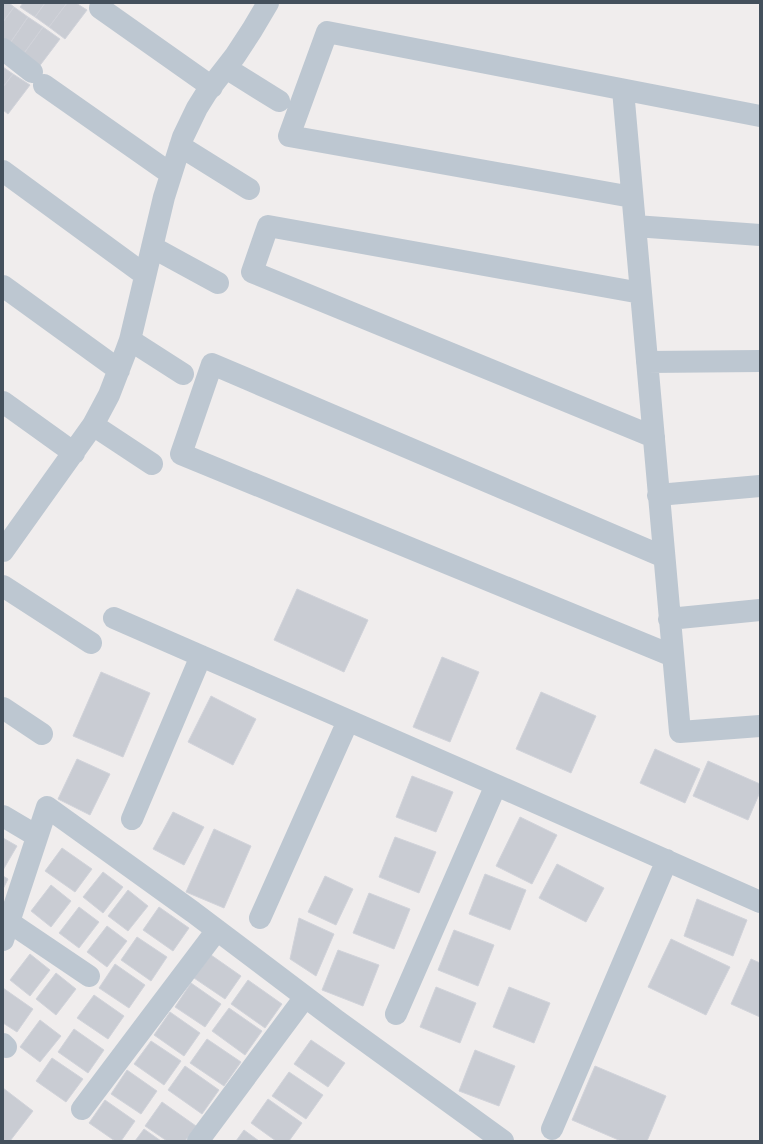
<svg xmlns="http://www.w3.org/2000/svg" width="763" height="1144" font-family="Karla,sans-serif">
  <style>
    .building { fill: #c9ccd3; stroke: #d1d3da }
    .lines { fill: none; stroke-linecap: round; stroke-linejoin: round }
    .street { stroke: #bdc7d1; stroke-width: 22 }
  </style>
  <rect width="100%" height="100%" fill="#f0eded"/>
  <path class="building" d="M3,3h6l5,4 -11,15z
    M23,3h22l-10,14 -15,-10z
    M45,3h22l-18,24 -14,-10z
    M67,3h9l11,7 -22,29 -16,-12z
    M14,7l14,10 -20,29 -5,-4v-20z
    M28,17l15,10 -21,29 -14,-10z
    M43,27l17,12 -22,29 -16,-12z
    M3,67l10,7 -10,13z
    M13,74l17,11 -22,29 -5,-4v-23z
    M297,589l71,31 -24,52 -70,-32z
    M442,657l37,15 -29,70 -37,-15z
    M101,672l49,21 -27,64 -50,-21z
    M541,692l55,24 -25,57 -55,-24z
    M211,696l45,23 -23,46 -45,-23z
    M655,749l45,20 -15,34 -45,-20z
    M77,759l33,15 -20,41 -32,-16z
    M708,761l52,23v8l-12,28 -55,-24z
    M412,776l41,16 -17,40 -40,-15z
    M173,812l31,15 -20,38 -31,-16z
    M520,817l37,18 -25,49 -36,-18z
    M214,829l37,17 -27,62 -38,-16z
    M395,837l41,15 -17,41 -40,-16z
    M3,838l14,8 -14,24z
    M62,848l30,21 -17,23 -30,-21z
    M557,864l47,24 -18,34 -47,-24z
    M103,872l20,15 -20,26 -20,-16z
    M485,874l41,16 -16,40 -41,-16z
    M3,876l5,3 -5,10z
    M325,876l28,13 -17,36 -28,-13z
    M51,885l20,16 -20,26 -20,-16z
    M128,890l20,16 -20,25 -20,-15z
    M369,893l41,16 -16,40 -41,-16z
    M697,899l50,21 -14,36 -49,-20z
    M79,907l20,15 -20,26 -20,-15z
    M159,907l30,21 -16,23 -30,-21z
    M299,918l35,16 -18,42 -26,-17z
    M107,926l20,15 -20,26 -20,-15z
    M454,930l40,15 -16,41 -40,-16z
    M137,937l30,20 -16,24 -30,-21z
    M671,939l59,28 -24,48 -58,-28z
    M338,950l41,15 -16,41 -41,-16z
    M30,954l20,16 -20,26 -20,-16z
    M211,955l30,21 -16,23 -31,-21z
    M751,959l9,4v54l-29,-13z
    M115,964l30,21 -16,23 -30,-20z
    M56,973l20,16 -20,26 -20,-16z
    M248,980l34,24 -17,24 -34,-24z
    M191,983l30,21 -16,23 -30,-20z
    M436,987l40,16 -16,40 -40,-16z
    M509,987l41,16 -16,40 -41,-16z
    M3,988l30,21 -16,23 -14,-9z
    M94,995l30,21 -16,23 -31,-21z
    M229,1008l33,23 -17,24 -33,-24z
    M170,1012l30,21 -16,23 -30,-21z
    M40,1020l21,16 -21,26 -20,-15z
    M74,1029l30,21 -16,23 -30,-21z
    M207,1039l34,23 -17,24 -34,-23z
    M311,1040l34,23 -17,24 -34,-23z
    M151,1041l30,20 -17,24 -30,-21z
    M475,1050l40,16 -16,40 -40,-15z
    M52,1058l31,21 -17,23 -30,-21z
    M185,1066l34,24 -17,24 -34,-24z
    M595,1066l71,30 -19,45h-26l-49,-21z
    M127,1070l30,21 -16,23 -30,-20z
    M289,1072l34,23 -17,24 -34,-23z
    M3,1088l30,23 -23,30h-7z
    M268,1099l34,24 -13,18h-13l-25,-18z
    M105,1100l30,21 -14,20h-6l-26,-18z
    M162,1102l34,24 -11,15h-18l-22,-15z
    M144,1129l17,12h-26z
    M244,1130l15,11h-23z"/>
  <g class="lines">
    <path class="street" d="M100,8l112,79
      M3,49l29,23
      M226,68l53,33
      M44,85l127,89
      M623,90l57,642 80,-6
      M180,146l69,43
      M3,171l142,104
      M632,197l-343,-61 38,-104 433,84
      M635,226l125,9
      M152,247l66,36
      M3,286l116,84
      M641,293l-373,-67 -16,46 402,165
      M130,340l53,34
      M647,362l113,-1
      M3,402l71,51
      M93,425l59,39
      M658,495l102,-9
      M3,551l90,-126 16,-30 17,-44 4,-11 34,-143 19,-60 14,-29 10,-16 28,-36 17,-26 16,-27
      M664,557l-452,-193 -31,90 492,202
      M3,586l88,57
      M114,618l382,167 264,117
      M669,619l91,-9
      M3,708l39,26
      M3,816l27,16
      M132,819l69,-163
      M260,918l88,-197
      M9,922l80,54
      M3,940l44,-133 146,105 143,108 167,121
      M396,1014l100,-229
      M3,1044l3,3
      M82,1109l135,-179
      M552,1129l115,-269
      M198,1141l107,-144"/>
  </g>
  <rect width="763" height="1144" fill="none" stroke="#44505c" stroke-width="8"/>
</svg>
